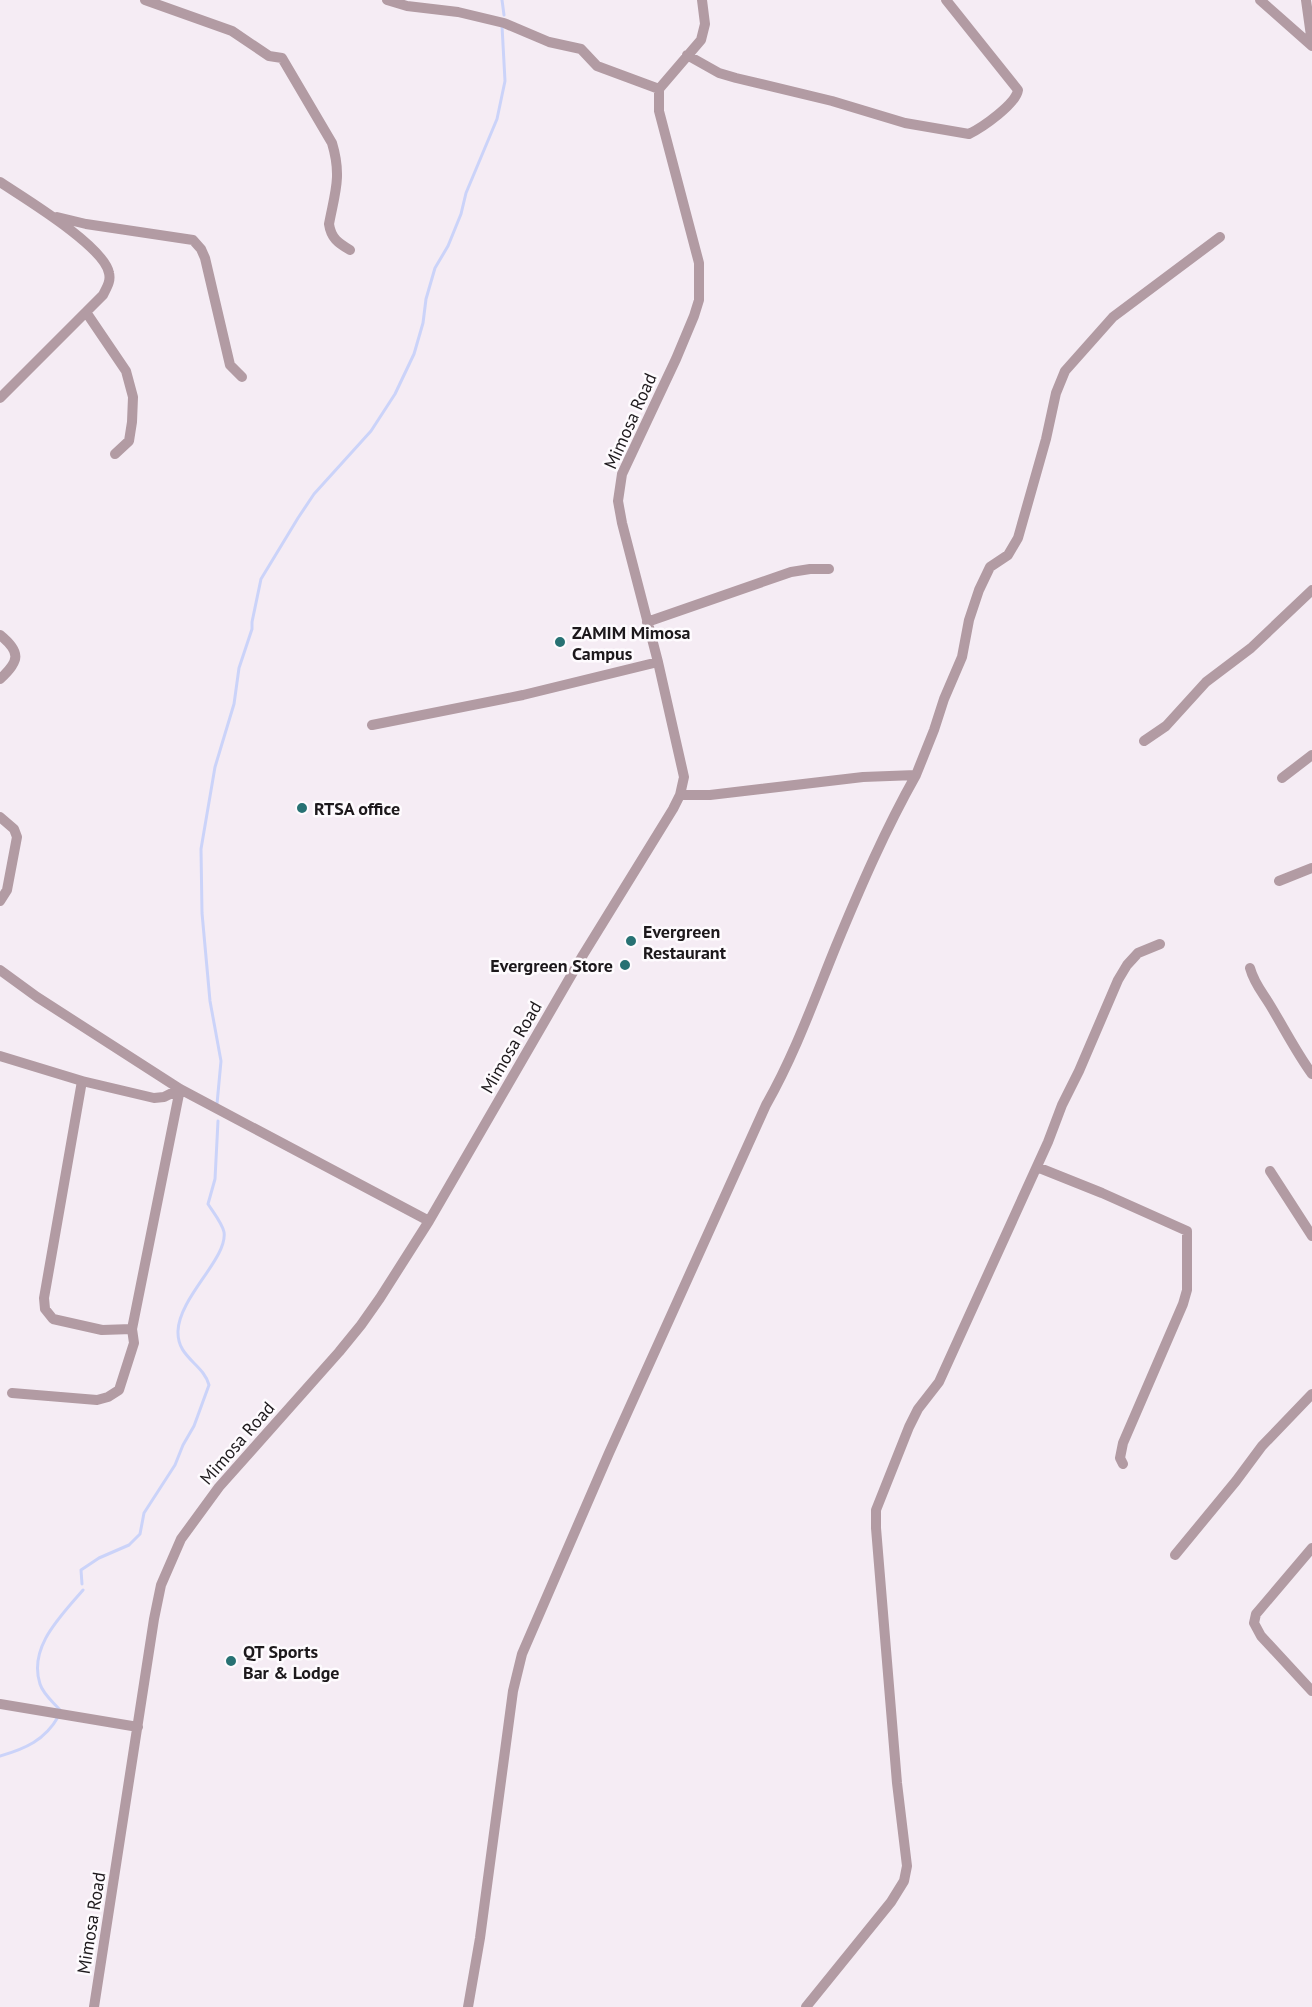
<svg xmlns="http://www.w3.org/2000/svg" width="1312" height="2007" font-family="'PT Sans',sans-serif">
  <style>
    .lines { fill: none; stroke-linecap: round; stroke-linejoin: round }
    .stream { stroke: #cbd3f9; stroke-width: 3 }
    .minor { stroke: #b29ba3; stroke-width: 10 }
    .poi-dot { fill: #277173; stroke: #fefbfe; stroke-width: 2 }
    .labels { text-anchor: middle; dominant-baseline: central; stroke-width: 5; stroke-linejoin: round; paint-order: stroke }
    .street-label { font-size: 18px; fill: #1d191c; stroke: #fefbfe }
    .poi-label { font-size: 18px; font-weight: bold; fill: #1d191c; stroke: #fefbfe; text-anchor: start }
  </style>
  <rect width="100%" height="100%" fill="#f5ecf4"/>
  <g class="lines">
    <path class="stream" d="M502,0l2,15
      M217,1104l4,-43 -11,-60 -8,-88 -1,-64 14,-82 19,-63 5,-36 13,-39v-7l9,-43 37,-61 16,-24 57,-63 24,-37 19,-40 9,-31 3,-24 9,-31 13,-22 13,-32 5,-21 31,-74 8,-38 -3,-55
      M82,1584l-1,-14 18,-12 30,-13 11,-11 4,-21 31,-48 8,-20 11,-19 15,-41c-6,-22 -32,-27 -31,-54 1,-34 50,-73 46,-99 -2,-9 -11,-20 -16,-28l7,-25 3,-58
      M60,1710c-7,-8 -17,-16 -20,-26 -12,-37 21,-68 43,-94
      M0,1756c25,-7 45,-16 58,-39"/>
    <path class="minor" d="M145,0l87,31 37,25 13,2 50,85c10,33 3,49 -3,81 2,14 9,19 21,26
      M387,0l20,6 51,6 46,11 45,19 32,7 16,17 62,23
      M1260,0l52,46
      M1306,0l6,43
      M687,55l32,18 17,5 96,23 73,22 64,11c14,-7 47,-30 49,-44l-72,-90
      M0,182c24,16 104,64 109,91 2,8 -2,14 -6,22l-103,103
      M57,217l29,7 107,16 8,9 4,9 25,107 12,12
      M86,312l40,59 7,26 -1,25 -3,19 -14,13
      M647,622l144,-50 19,-3h19
      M0,635c21,17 20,26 0,44
      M372,725l151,-30 135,-33
      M1144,741l22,-15 40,-44 45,-34 61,-58
      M916,775l18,-45 10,-31 18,-42 7,-37 10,-30 11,-23 18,-12 10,-17 28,-99 10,-46 9,-22 48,-54 107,-80
      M1282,778l30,-23
      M0,817l14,12 3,8 -10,53 -7,11
      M1279,881l33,-13
      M1250,968c4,15 12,24 20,37 14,23 26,47 42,69
      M0,970l37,27 143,92 249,132
      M0,1056l82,25 72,17 10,-1 16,-8
      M82,1081l-38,217 1,11 8,10 49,11 30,-1
      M1037,1167l65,26 85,38v59l-4,14 -60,139 -3,15 3,6
      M1270,1171l42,65
      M12,1393l85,7 11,-3 11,-7 15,-47 -2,-14 48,-240
      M1312,1548l-56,66 -2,9 7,13 51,55
      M1175,1555l61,-74 26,-35 50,-52
      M0,1704l138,23
      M94,2007l60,-388 7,-34 20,-46 38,-52 120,-135 22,-27 19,-27 49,-77 154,-266 90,-146 7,-14 4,-18 -26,-115 -36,-139 -4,-22 4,-27 54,-115 18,-43 5,-16v-37l-40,-152v-22l42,-49 4,-16 -3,-24
      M468,2007l12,-69 33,-247 9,-37 87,-201 157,-348c29,-51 48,-105 70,-159 24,-58 49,-116 80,-171l-53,2 -153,18h-30
      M806,2007l85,-105 13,-21 3,-15 -10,-83 -21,-255v-18l33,-83 9,-18 21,-27 109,-240 14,-37 17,-34 39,-91 9,-15 11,-12 22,-9"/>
  </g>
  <g class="poi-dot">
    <circle cx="560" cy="642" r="6"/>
    <circle cx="302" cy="808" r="6"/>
    <circle cx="631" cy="941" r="6"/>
    <circle cx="625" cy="965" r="6"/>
    <circle cx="231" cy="1661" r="6"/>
  </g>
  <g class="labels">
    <g class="street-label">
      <text transform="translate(630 421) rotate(-66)">Mimosa Road</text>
      <text transform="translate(511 1047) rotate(-60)">Mimosa Road</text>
      <text transform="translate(237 1443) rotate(-49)">Mimosa Road</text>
      <text transform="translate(91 1923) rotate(-81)">Mimosa Road</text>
    </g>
    <g class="poi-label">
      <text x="572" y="632">ZAMIM Mimosa<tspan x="572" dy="21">Campus</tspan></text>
      <text x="314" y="808">RTSA office</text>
      <text x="643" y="931">Evergreen<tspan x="643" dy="21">Restaurant</tspan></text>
      <text x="613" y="965" text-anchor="end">Evergreen Store</text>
      <text x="243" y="1651">QT Sports<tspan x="243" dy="21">Bar &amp; Lodge</tspan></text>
    </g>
  </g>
</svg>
